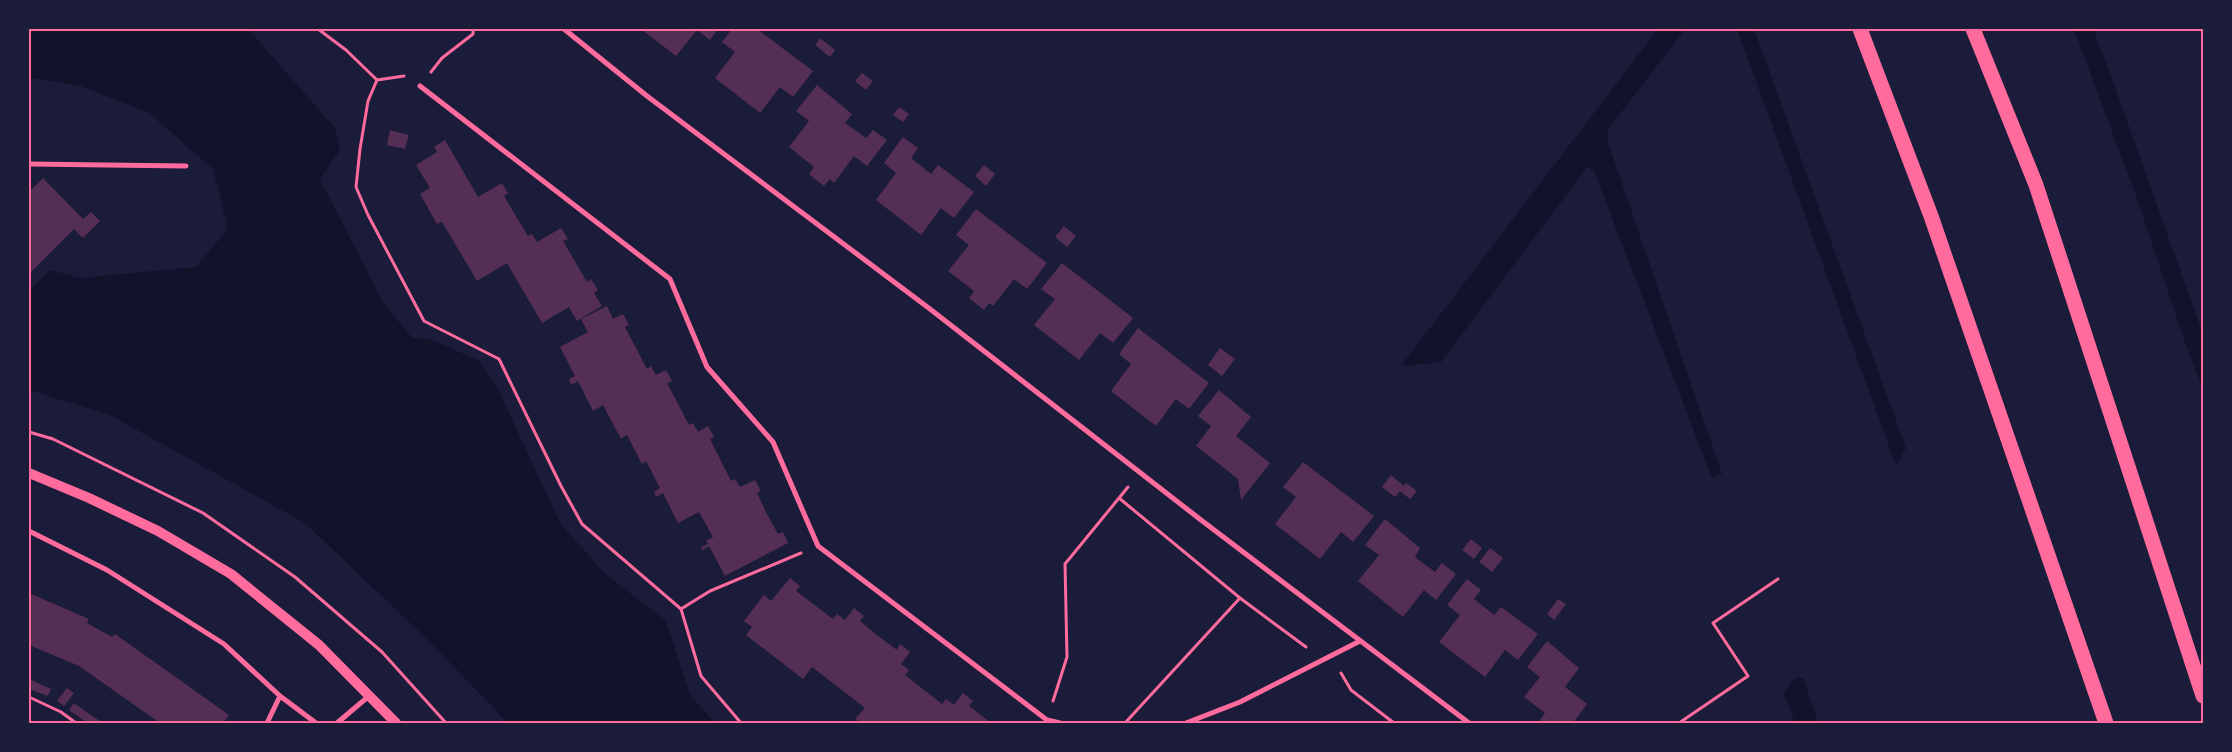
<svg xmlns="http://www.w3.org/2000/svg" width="2232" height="752" font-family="'PT Serif',serif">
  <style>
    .water { fill: #12122b }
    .building { fill: #542f53 }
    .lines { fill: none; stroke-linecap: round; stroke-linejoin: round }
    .path { stroke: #ff6b9d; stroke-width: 3 }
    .minor { stroke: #ff6b9d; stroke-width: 5 }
    .secondary { stroke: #ff6b9d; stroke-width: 10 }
    .motorway { stroke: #ff6b9d; stroke-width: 15 }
    .neatline { fill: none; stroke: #ff6b9d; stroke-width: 2 }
  </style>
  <rect width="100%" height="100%" fill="#1b1b3a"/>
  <path class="water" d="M29,29h219l87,99 5,22 -20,29 62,122 30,37 21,2 46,21 17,24 64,138 44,50 62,48 24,74 25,28h-207l-78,-81 -125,-119 -195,-108 -81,-25v-100l22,-20 28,8 117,-11 32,-38 -15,-60 -65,-57 -70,-27 -49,-7z
    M1658,29h27l-78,102 1,12 114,331 -10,4 -118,-307 -6,-5 -147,196 -40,4z
    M1737,29h17l152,419 -10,17z
    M2074,29h19l14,36 96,269v55l-21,-55 -43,-130z
    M1796,678h7l15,45h-23l-11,-29 6,-11z"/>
  <path class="building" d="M641,29h77l-8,11 -13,-10 -21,26z
    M732,29h25l56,42 -20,26 -13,-10 -20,26 -45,-35 20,-26 -13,-10z
    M820,38l15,12 -5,7 -15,-12z
    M862,73l11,8 -7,9 -11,-9z
    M817,85l35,29 -7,9 21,15 7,-8 14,10 -20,26 -13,-10 -20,27 -4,-4 -6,7 -15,-12 5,-7 -25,-20 20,-26 -13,-10z
    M899,107l10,7 -6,8 -10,-7z
    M390,130l19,5 -4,14 -18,-4z
    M903,137l15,11 -7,10 20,16 7,-9 36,27 -20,26 -13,-10 -20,27 -45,-35 20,-27 -12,-10z
    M445,140l33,57 24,-14 6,10 -4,3 24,40 4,-2 5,8 24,-14 7,11 -5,2 24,41 4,-3 7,11 -4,3 8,13 -25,15 -8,-14 -27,16 -35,-60 -30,18 -35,-59 -5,2 -17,-30 10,-6 -14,-23 21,-13 -3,-5z
    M984,165l11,9 -9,12 -11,-10z
    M43,178l40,41 8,-7 9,9 -17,17 -9,-9 -45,45v-82z
    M976,209l71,54 -20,26 -13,-10 -21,27 -4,-3 -5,7 -15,-12 5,-7 -26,-20 21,-26 -13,-10z
    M1064,226l12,10 -9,11 -12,-10z
    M1062,263l71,55 -20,25 -13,-10 -21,27 -45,-35 21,-26 -14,-10z
    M607,306l6,13 10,-5 6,11 -4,2 22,42 4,-3 5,9 10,-5 6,11 -5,2 22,42 4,-2 5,9 10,-6 6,11 -4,2 21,42 4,-2 5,8 15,-7 6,11 -4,2 10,21 11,20 5,-2 5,11 -63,33 -16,-30 -6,4 -2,-3 7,-3 -2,-3 7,-4 -14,-25 -21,11 -15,-30 -7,4 -2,-5 6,-4 -14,-27 -4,3 -15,-29 -6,4 -18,-34 -10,6 -15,-30 -7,4 -2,-6 6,-3 -15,-29 28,-15 -7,-13z
    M1138,328l71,55 -20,26 -13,-10 -20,27 -45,-35 20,-27 -12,-10z
    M1220,348l15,11 -13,17 -14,-11z
    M1219,390l32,27 -15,19 34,27 -29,37 -3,-21 -42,-33 15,-20 -13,-10z
    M1303,462l71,54 -21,26 -12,-10 -21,27 -45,-35 21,-27 -13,-10z
    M1391,475l13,11 2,-3 11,8 -7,8 -10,-8 -5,6 -13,-10z
    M1385,519l35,29 -5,9 20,15 7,-9 14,11 -20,26 -12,-10 -21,27 -45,-36 21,-26 -14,-10z
    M1471,539l11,9 -8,11 -12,-9z
    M1490,548l13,10 -11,14 -13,-10z
    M790,578l10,8 -4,5 37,28 4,-5 8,6 9,-12 10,8 -4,5 18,15 19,14 3,-6 10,8 -9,12 8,6 -4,5 37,29 4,-5 8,6 9,-12 10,8 -4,5 22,17h-130l-6,-4 10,-11 -27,-21 -26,-20 -9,12 -57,-44 6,-8 -8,-6 20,-26 7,6z
    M1467,579l14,11 -7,9 20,16 7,-8 37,27 -20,26 -13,-10 -20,27 -46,-35 21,-27 -13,-10z
    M29,593l60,26 -2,4 25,14 3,-3 114,81 -6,8h-63l-81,-57 -50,-21z
    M1558,599l8,5 -12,16 -7,-6z
    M1547,641l32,27 -14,19 22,17 -14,19h-35l7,-10 -21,-16 16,-20 -13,-10z
    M29,679l22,10 -3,7 -19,-7z
    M67,688l7,5 -10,13 -7,-5z
    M74,703l14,10 15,10h-15l-19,-13z"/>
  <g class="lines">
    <path class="path" d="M318,29l28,21 31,30 27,-4
      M431,72l11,-14 31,-24v-5
      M377,80l-9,21 -8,48 -4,38 12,28 56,106 75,38 62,127 21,38 99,85 20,67 40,47
      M29,432l24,7 150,74 92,64 87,75 64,71
      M1119,498l121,100 -115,125
      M1240,598l66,49
      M681,609l29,-18 91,-38
      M1341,673l10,17 43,33
      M29,697l32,15 15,11
      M1053,701l14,-44 -2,-93 63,-77
      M1679,723l69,-47 -35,-53 65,-44"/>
    <path class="minor" d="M564,29l83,67 283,213 271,211 268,203
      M420,86l250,193 37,88 66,75 45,104 229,174 13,3
      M29,164l157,2
      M29,531l78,39 117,74 56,52 36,27
      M267,723l13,-27
      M337,723l32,-27
      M1186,723l54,-21 120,-61"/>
    <path class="secondary" d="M29,473l60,25 69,33 73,43 88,71 77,78"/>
    <path class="motorway" d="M1860,29l71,187 175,507
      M1973,29l63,156 167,511"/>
  </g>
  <rect width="2232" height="752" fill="none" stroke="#1b1b3a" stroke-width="60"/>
  <rect x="30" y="30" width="2172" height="692" class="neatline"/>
</svg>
